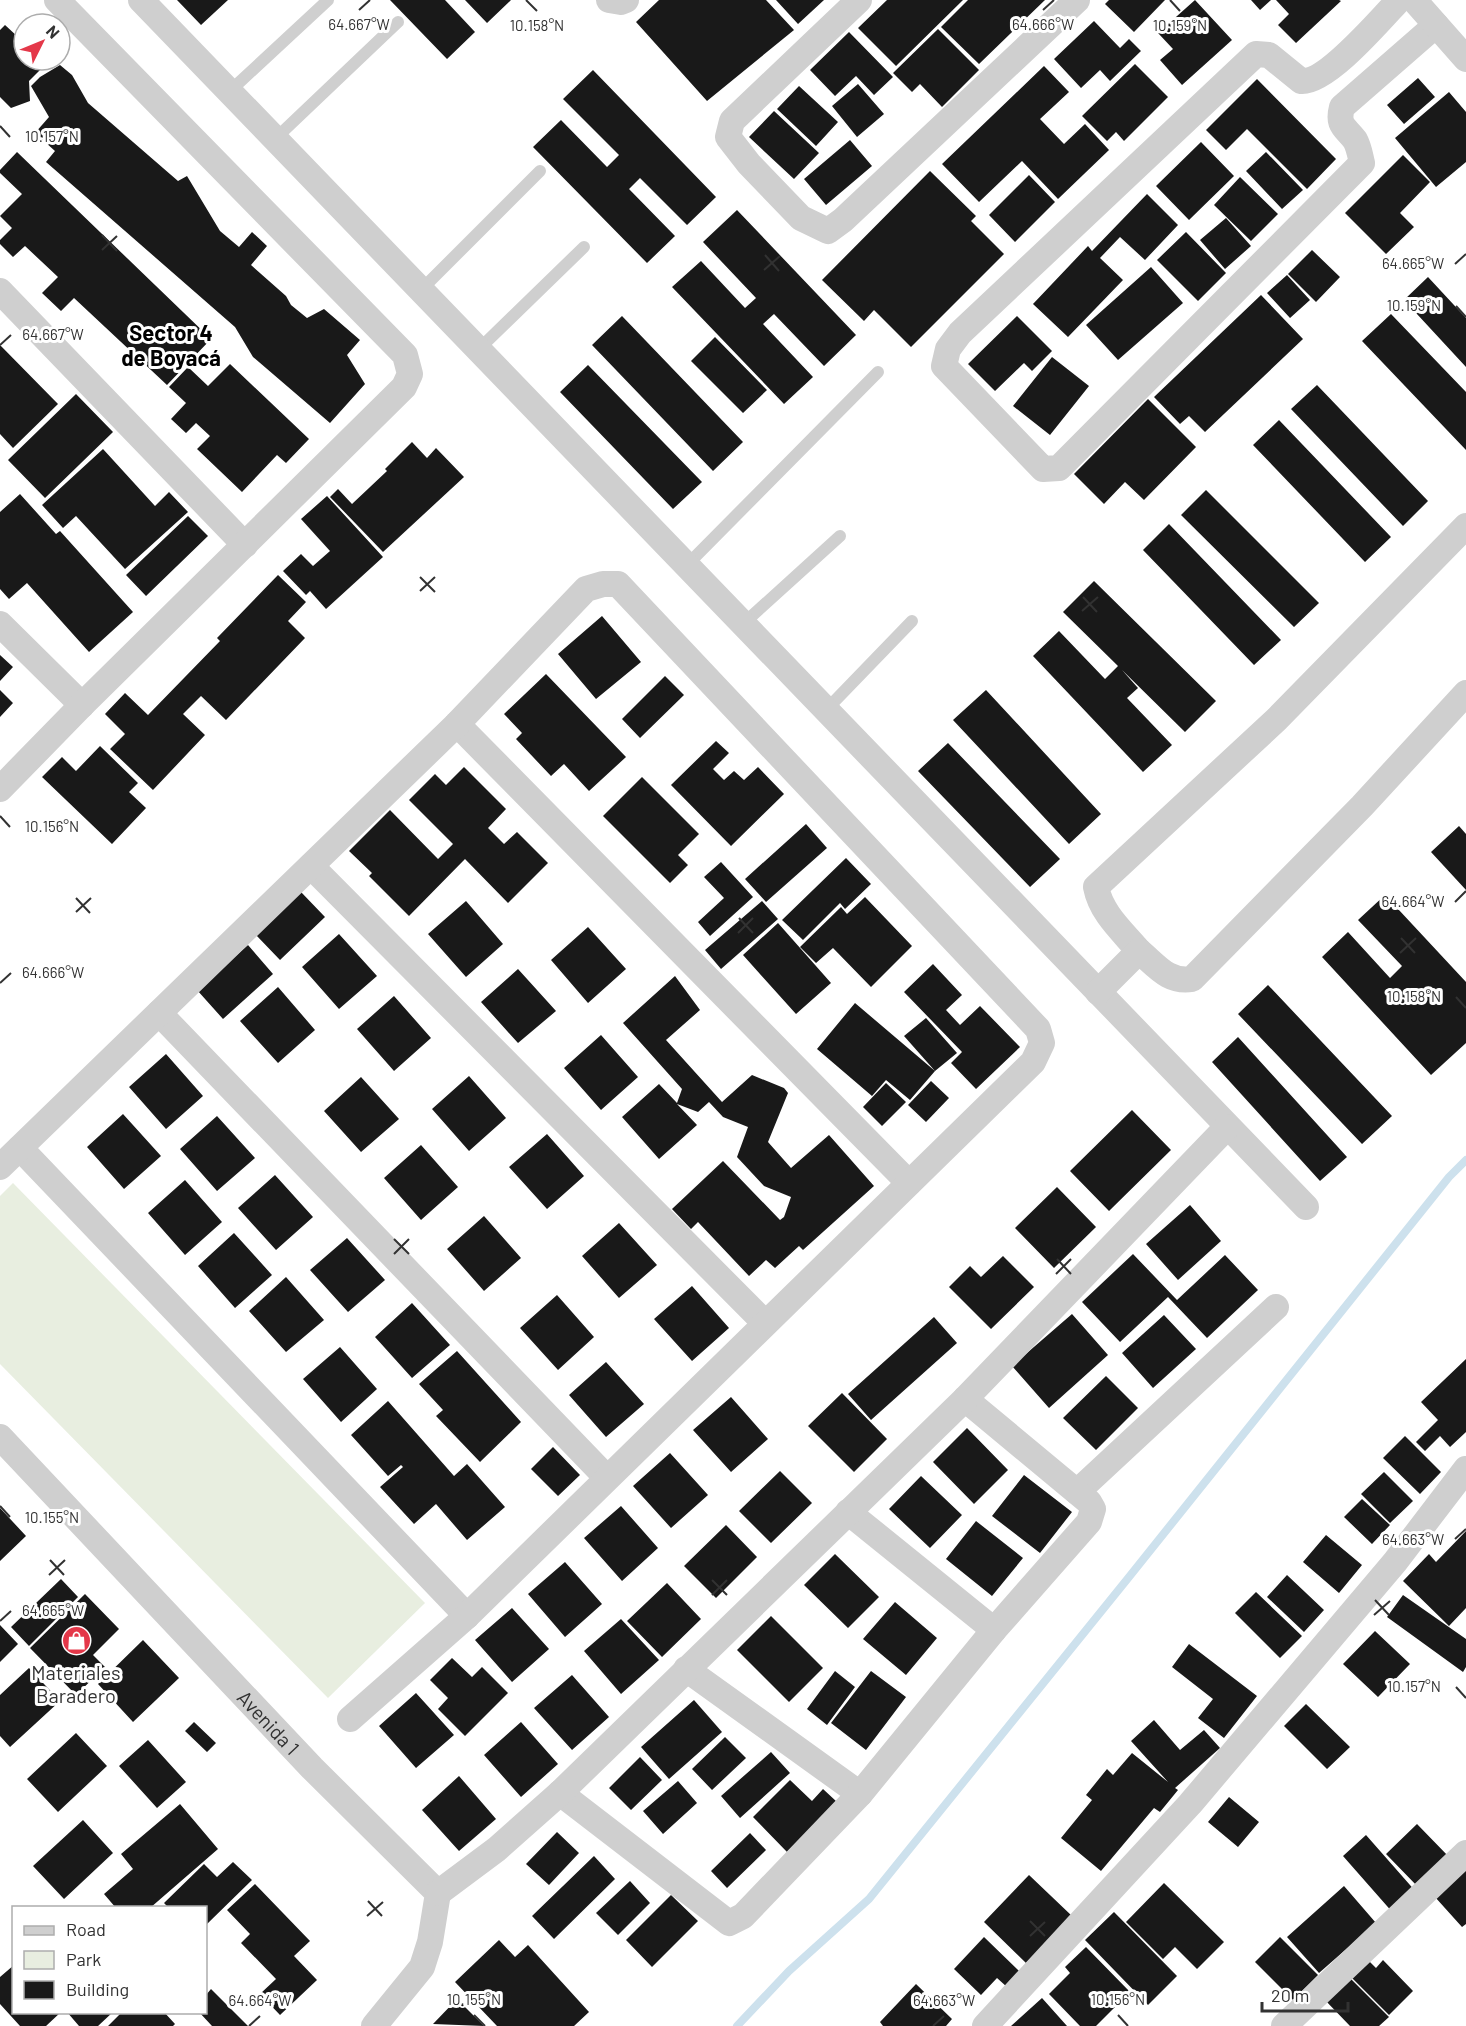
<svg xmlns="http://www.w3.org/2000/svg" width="1466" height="2026" font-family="Barlow,sans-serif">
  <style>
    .green { fill: #e8eee0 }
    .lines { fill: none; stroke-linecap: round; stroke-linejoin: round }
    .stream { stroke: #cde1ed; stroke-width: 8 }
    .building { fill: #191919 }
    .service { stroke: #cfcfcf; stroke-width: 12 }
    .minor { stroke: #cfcfcf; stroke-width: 26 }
    .ticks { fill: none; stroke: #323232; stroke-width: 2 }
    .labels { text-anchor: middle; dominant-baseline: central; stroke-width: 6; stroke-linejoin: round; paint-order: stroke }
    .poi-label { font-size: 20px; fill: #323232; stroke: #fff }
    .street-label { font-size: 20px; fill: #323232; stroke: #fff }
    .quarter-label { font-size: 22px; font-weight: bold; fill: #000; stroke: #fff }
    .ticks-label { font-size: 15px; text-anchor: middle; fill: #323232; stroke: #fff; stroke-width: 6; stroke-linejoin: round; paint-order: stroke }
  </style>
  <rect width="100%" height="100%" fill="#fff"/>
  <path class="green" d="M13,1183l412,420 -97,95 -328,-334v-168z"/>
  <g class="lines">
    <path class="stream" d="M737,2026l52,-55 80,-72 260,-322 320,-400 17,-17"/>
  </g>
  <path class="building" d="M177,0h51l-27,25z
    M390,0h55l30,32 -28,27z
    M465,0h46l-24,23z
    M659,0h107l28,30 -87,71 -71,-79z
    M776,0h48l-26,24z
    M887,0h76l-67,66 -38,-38z
    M968,0h77l-66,64 -38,-37z
    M1109,0h56l-31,32 -29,-28z
    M1195,0l37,40 -50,45 -22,-25 13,-11 -15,-16z
    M1251,0h20l-11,10z
    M1276,0h63l2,1 -45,42 -18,-18 11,-11z
    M1094,21l26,27 9,-9 12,12 -31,30 -10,-11 -19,18 -27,-29z
    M5,25l13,12 6,-2v25h26l-21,21 1,20 -19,7 -11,-11v-67z
    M938,29l41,41 -37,37 -22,-23 -8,8 -19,-19z
    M849,32l44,45 -19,18 -18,-19 -21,20 -25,-26z
    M1135,64l33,33 -44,44 -8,-9 -9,9 -25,-25z
    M60,65l12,10 16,28 90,78 9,-5 33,55 19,16 13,-15 15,14 -16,19 35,31 5,9 16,13 17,-9 36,31 -13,15 18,29 -35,39 -77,-66 -18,-30 -189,-165 9,-11 -20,-18 14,-16 -18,-31 9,-9z
    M1044,66l25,26 -29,27 24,25 21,-20 24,26 -51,49 -36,-38 -43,41 -37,-38z
    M593,70l123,127 -29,28 -47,-47 -11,11 46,47 -28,27 -114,-116 28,-27 46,47 12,-12 -56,-56z
    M1418,78l17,19 -31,27 -17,-19z
    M1257,79l79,80 -29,30 -60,-60 -21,21 -20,-20z
    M858,84l26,30 -27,23 -25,-31z
    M799,86l39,36 -22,24 -39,-37z
    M1449,92l17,20v50l-30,25 -41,-49z
    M774,111l45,42 -25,26 -45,-42z
    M850,140l22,26 -46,39 -22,-26z
    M1201,142l33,34 -45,44 -33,-34z
    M17,152l194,187 -44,46 -93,-87 -13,13 -19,-18 16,-16 -33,-31 -12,11 -13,-13v-4l12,-12 -12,-12 22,-22 -22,-21v-3z
    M1266,152l37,38 -21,19 -36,-38z
    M1403,155l27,27 -30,31 14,14 -28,27 -41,-41z
    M930,171l46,45 -5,5 33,33 -93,93 -37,-37 -10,11 -42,-41z
    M1029,175l26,27 -40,40 -26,-27z
    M1240,177l38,37 -27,27 -37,-36z
    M1147,194l31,31 -33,35 -25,-23 -20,21 23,22 -55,57 -35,-33 55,-58 4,5z
    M737,210l119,125 -32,31 -50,-52 -11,10 50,53 -29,27 -112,-117 29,-26 44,47 11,-10 -53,-56z
    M1226,218l25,28 -26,23 -25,-29z
    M1186,232l40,41 -28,28 -41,-41z
    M1312,250l28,27 -24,25 -28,-28z
    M1151,267l32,36 -65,57 -32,-35z
    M1287,275l23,25 -20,18 -23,-25z
    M1428,277l38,41v49l-62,-67z
    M1261,295l42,44 -98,93 -16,-16 -9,8 -26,-27z
    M1391,314l75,78v58l-104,-109z
    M622,316l121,126 -30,29 -121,-126z
    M1017,316l35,35 -20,20 -8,-8 -29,28 -27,-27z
    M715,337l52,53 -24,23 -52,-52z
    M0,345l58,59 -45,44 -13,-14z
    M1052,357l37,29 -39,49 -37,-29z
    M230,364l79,75 -23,24 -9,-8 -35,37 -45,-43 13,-13 -14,-13 -10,10 -15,-14 15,-16 -17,-16 19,-20 20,19z
    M588,365l114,117 -29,27 -113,-117z
    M1317,385l111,116 -25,25 -112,-117z
    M76,394l37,38 -68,66 -37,-38z
    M1148,399l48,48 -52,53 -19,-18 -21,22 -30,-30z
    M1279,420l112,117 -26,25 -112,-117z
    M412,442l15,16 9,-10 28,29 -81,75 -53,-55 8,-8 14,15 35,-33 -2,-2z
    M103,449l52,57 14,-14 19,20 -63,57 -49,-53 -13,12 -21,-23z
    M1206,490l113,113 -25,24 -113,-112z
    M20,494l36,40 4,-3 73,81 -44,40 -62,-69 -18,16 -9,-10v-77z
    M327,496l56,61 -57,52 -16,-18 -4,4 -23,-24 18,-17 12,12 17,-15 -29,-32z
    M188,516l20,20 -62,60 -20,-21z
    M1169,524l112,116 -27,25 -111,-115z
    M278,575l28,27 -18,19 17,17 -79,82 -25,-24 -18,18 22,21 -52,55 -43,-41 15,-15 -20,-20 20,-21 23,22 72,-74 -3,-3z
    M1094,581l122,120 -31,31 -63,-62 16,18 -11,10 45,47 -29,27 -110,-116 26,-25 46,48 13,-13 -55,-54z
    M602,616l39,46 -45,37 -38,-45z
    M0,655l13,12 -13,14z
    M546,674l80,83 -37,34 -25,-27 -13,12 -35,-37 6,-6 -18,-19z
    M665,676l19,19 -44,43 -18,-19z
    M0,690l13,13 -13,14z
    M986,690l115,124 -32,30 -116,-124z
    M716,741l13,12 -16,16 11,11 10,-9 10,9 14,-13 26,27 -53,52 -60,-61z
    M948,743l112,116 -30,28 -112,-116z
    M100,746l38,37 -9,9 17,16 -34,36 -70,-67 20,-20 14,14z
    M464,767l42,42 -18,19 16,16 13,-12 31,31 -40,40 -43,-44 -56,57 -40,-40 3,-3 -23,-22 41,-41 48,49 15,-15 -44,-44 26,-26 11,11z
    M642,777l57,57 -21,21 10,10 -18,18 -67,-67z
    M806,824l21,24 -61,54 -21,-23z
    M1459,826l7,8v56l-35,-38z
    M846,858l25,26 -26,25 -5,-6 -37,37 -21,-20z
    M721,862l32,35 -43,39 -12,-14 26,-24 -20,-21z
    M301,892l24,25 -45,43 -24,-25z
    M1385,895l81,87v61l-35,32 -109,-118 26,-25 42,46 12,-12 -44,-46z
    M865,897l47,49 -41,41 -38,-39 -17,15 -16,-16 41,-40 6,7z
    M466,901l37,43 -37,33 -38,-43z
    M762,901l16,18 -57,50 -16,-19z
    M778,923l53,60 -35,31 -53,-59z
    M588,927l38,42 -38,34 -37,-43z
    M339,934l38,42 -38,33 -37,-42z
    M248,945l25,29 -50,45 -26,-29z
    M933,964l29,31 -16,15 14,15 20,-19 40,41 -44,42 -25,-26 11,-11 -58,-60z
    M518,969l38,42 -38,32 -37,-41z
    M675,976l25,34 -34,30 56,62 30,-27 32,13 4,5 -20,49 23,26 38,-33 45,51 -71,64 -4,-4 -24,22 -9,-8 -17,16 -51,-54 -7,7 -19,-20 51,-48 57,59 4,-3 7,-20 -27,-11 -27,-29 11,-30 -25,-10 -14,-15 -11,10 -21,-8 20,21 -38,34 -37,-42 37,-33 18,19 5,-14 -59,-66z
    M1268,985l124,131 -30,28 -124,-130z
    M278,987l37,43 -37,33 -38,-42z
    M394,996l37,42 -37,33 -37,-42z
    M855,1003l80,68 -31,-35 22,-18 31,35 -22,18 -25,29 -24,-20 -14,16 -55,-47z
    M601,1035l37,42 -37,33 -37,-42z
    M1238,1037l109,120 -27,24 -108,-119z
    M166,1054l37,42 -37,33 -37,-42z
    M469,1076l37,42 -37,33 -37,-42z
    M361,1077l38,42 -38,33 -37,-41z
    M931,1081l18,17 -23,24 -18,-17z
    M886,1083l20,19 -24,24 -19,-19z
    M1132,1110l39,40 -62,61 -39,-40z
    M123,1114l38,42 -37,33 -37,-42z
    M217,1116l38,42 -38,33 -37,-42z
    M547,1134l37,42 -37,33 -38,-42z
    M421,1145l37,42 -37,33 -37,-42z
    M275,1175l38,42 -37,33 -38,-42z
    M185,1180l37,42 -37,33 -37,-42z
    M1057,1187l39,40 -42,41 -39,-40z
    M1190,1205l31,36 -43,39 -32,-36z
    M484,1216l37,42 -37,33 -37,-42z
    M619,1223l38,42 -38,33 -37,-42z
    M234,1233l38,42 -37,33 -37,-42z
    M347,1238l38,42 -37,32 -38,-42z
    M1133,1254l44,46 48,-45 33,35 -51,48 -39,-41 -48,45 -38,-40z
    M1003,1256l31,31 -43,42 -42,-42 21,-21 11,11z
    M286,1277l38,43 -38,32 -37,-41z
    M692,1286l37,42 -37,33 -38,-42z
    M557,1295l37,42 -36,33 -38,-42z
    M412,1303l38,42 -38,33 -37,-41z
    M1072,1314l36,41 -59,53 -37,-42z
    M1164,1315l32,34 -43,39 -31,-35z
    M934,1317l23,26 -86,77 -23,-26z
    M340,1347l37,42 -36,33 -38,-43z
    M457,1351l64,71 -41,40 -44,-46 7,-6 -24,-26z
    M1466,1359v73l-16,15 -10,-11 -15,15 -9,-9 22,-22 -17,-18z
    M606,1362l38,42 -38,33 -37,-42z
    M1106,1376l32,32 -42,42 -33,-32z
    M842,1393l45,46 -33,33 -46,-46z
    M731,1397l37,42 -37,33 -38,-42z
    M388,1401l66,75 13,-12 38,43 -38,33 -31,-36 -22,20 -34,-37 23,-20 -2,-2 -13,11 -37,-41z
    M967,1428l41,42 -34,34 -41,-42z
    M1405,1436l36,36 -21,22 -37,-36z
    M553,1447l27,28 -22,21 -27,-27z
    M670,1453l38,42 -37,33 -38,-42z
    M780,1471l32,32 -41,40 -32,-32z
    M1384,1472l29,29 -23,22 -29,-29z
    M1024,1475l48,37 -32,41 -48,-37z
    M921,1476l41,39 -32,33 -41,-39z
    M1362,1499l28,26 -18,19 -28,-27z
    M621,1506l37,42 -36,33 -38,-43z
    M0,1508l26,28 -26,25z
    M976,1521l47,37 -31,38 -46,-37z
    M726,1525l31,32 -41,41 -32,-32z
    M1466,1531v77l-17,18 -46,-45 26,-27 7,8z
    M1326,1535l36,30 -23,28 -36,-31z
    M835,1554l44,43 -31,31 -44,-43z
    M565,1562l37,42 -37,33 -37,-43z
    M1287,1575l37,35 -20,22 -37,-35z
    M61,1579l17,18 -49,49 -18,-19z
    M667,1583l34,36 -39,38 -35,-36z
    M1256,1592l46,44 -22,22 -45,-45z
    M85,1594l34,35 -26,26 12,12 -29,28 -46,-47z
    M1403,1595l63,44v28l-3,5 -76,-55z
    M895,1602l42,36 -31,37 -43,-36z
    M512,1608l37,41 -37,33 -37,-42z
    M771,1616l52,52 -34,34 -52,-52z
    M621,1619l38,41 -38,34 -37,-43z
    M0,1625l18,19 -18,18z
    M1375,1631l35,33 -32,33 -35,-33z
    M143,1640l36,38 -46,44 -35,-38z
    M1189,1644l68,52 -33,42 -26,-20 15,-19 -41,-32z
    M452,1658l20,19 10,-10 26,26 -43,43 -27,-27 10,-11 -18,-18z
    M29,1668l31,33 -50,46 -10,-11v-41z
    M835,1671l20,16 -28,38 -20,-16z
    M871,1671l35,26 -40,53 -35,-27z
    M572,1675l37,42 -37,33 -38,-42z
    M416,1693l38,42 -38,33 -37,-42z
    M694,1700l28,32 -53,47 -28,-32z
    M1306,1704l44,43 -23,22 -43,-43z
    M1154,1720l26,30 24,-20 16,18 -45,40 3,2 -18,22 -6,-4 -53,63 -40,-33 31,-38 -6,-5 21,-26 6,6 19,-22 36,29 -37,-41z
    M194,1722l22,21 -9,9 -22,-21z
    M521,1722l37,42 -37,33 -37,-42z
    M76,1733l31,33 -49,46 -31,-33z
    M725,1737l21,21 -34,32 -20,-21z
    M148,1740l38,42 -29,26 -38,-42z
    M771,1752l19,21 -50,45 -19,-22z
    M640,1757l22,23 -31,30 -22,-22z
    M459,1776l37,43 -37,32 -37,-41z
    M790,1780l22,21 11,-12 14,13 -50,50 -34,-35z
    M678,1781l19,22 -34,31 -20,-23z
    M1229,1797l30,25 -21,25 -30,-25z
    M180,1804l38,45 -68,59h-34l-12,-14 29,-25 -12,-15z
    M83,1820l30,33 -49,46 -31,-33z
    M1417,1824l33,34 -31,30 -33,-34z
    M557,1832l22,21 -30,32 -23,-21z
    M750,1833l16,17 -39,38 -16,-17z
    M1366,1835l51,58 -23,21 -51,-58z
    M594,1856l21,23 -61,60 -22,-23z
    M233,1862l19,18 -46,45v-17h-37l-5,-5 40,-39 13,13z
    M1466,1870v54l-4,3 -27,-30z
    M1029,1875l43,41 -46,47 -42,-41z
    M630,1881l20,22 -32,32 -22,-22z
    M1164,1883l60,59 -27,27 -22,-22 -12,12 -37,-37z
    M255,1884l55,57 -16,15 23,24 -37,35 -20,-21 16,-15 -35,-36 9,-9 -23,-24z
    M1344,1886l32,37 -57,50 -32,-36z
    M671,1895l27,26 -46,46 -26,-27z
    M1114,1912l63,64 -29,29 -63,-65z
    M984,1937l36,35 -13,15 -10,-9 -16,17 -27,-26z
    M1280,1937l38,38 -25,25 -38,-38z
    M499,1940l16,17 13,-12 61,67 -15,14h-77l-42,-44z
    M1086,1947l44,45 -34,34h-16l-31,-32 21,-21 -5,-6z
    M1366,1958l10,10 7,-8 30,31 -24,24 -40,-40z
    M14,1965v47h47l-15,14h-26l-20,-22v-27z
    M1347,1975l42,42 -10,9h-29l-27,-28z
    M916,1984l36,35 -6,7h-63l-3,-4z
    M211,1989l37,37h-36l-13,-14h7v-17z
    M1042,1998l25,28h-56z
    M457,1999l27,27 -51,-2z
    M67,2012h46l-15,14h-19z
    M122,2012h42l11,12 -2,2h-65z"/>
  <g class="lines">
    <path class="service" d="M230,91l98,-91
      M275,139l123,-117
      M421,290l119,-119
      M478,350l106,-103
      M687,565l191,-193
      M743,624l97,-88
      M826,710l86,-89"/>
    <g class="minor">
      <path d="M141,0l1165,1207"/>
      <path d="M609,0l12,2 5,-2"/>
      <path d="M859,0l-127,121 -4,16 21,27 52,54 27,13 15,-11 234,-220"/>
      <path d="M1399,0c-18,19 -73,84 -98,81l-32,-26 -13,-1 -296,279 -12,16 -4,17 99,103 16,-1 303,-305c-2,-8 -3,-16 -7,-23 -10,-13 -18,-14 -13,-33l94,-82"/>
      <path d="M1414,0l52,59"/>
      <path d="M0,291l245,254"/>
      <path d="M0,624l82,81"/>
      <path d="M457,724l452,459"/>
      <path d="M0,789l82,-84 322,-318 6,-13 -5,-19 -348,-355"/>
      <path d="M311,866l454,457"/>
      <path d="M1139,951c-17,-20 -38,-38 -43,-64l181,-168 189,-193"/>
      <path d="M1098,992l41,-41c17,14 29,32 53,28l170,-173 104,-113"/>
      <path d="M159,1013l448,465"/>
      <path d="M20,1148l447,468"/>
      <path d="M0,1167l457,-443 129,-135 17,-5h15l420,445 4,14 -9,19 -566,554 -117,103"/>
      <path id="s1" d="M0,1437l312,331 126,125 -8,49 -8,25 -48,59"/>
      <path d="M1077,1492l199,-185"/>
      <path d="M848,1512l146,118"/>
      <path d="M686,1669l174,125"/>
      <path d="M560,1793l169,130 14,-7 117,-122 134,-164 95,-108 4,-13 -4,-7 -124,-103"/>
      <path d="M438,1893l59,-44 63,-56 405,-394 262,-272"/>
      <path d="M985,2026l205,-222 205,-242 71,-93"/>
      <path d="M1284,2026l182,-173"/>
    </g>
  </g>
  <path class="ticks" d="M526,0l11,11M1170,0l10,11M359,10l11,-10M1043,10l11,-10M0,126l10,11M102,235l15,16M102,250l15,-14M765,255l14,16M1455,264l11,-10M764,270l16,-14M1456,306l10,11M0,345l11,-10M420,577l15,15M420,591l15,-14M1083,597l14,15M1082,611l16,-14M0,816l10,11M76,898l14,15M1455,902l11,-11M76,912l15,-14M739,918l14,15M738,933l15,-15M1401,938l14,15M1400,953l16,-15M0,983l11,-10M1456,997l10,11M394,1239l15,15M394,1254l15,-15M1057,1259l14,15M1056,1274l15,-15M0,1506l10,11M1455,1539l11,-10M50,1560l14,15M49,1575l16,-15M712,1580l15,15M712,1595l15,-15M1375,1600l14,15M1374,1615l16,-14M0,1621l11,-10M1456,1687l10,11M368,1901l14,15M367,1916l16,-14M1030,1921l15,15M1030,1936l15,-14M474,2015l11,11M1118,2015l10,11M249,2026l11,-10M933,2026l11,-10"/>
  <defs>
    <symbol id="shop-disc" viewBox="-11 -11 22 22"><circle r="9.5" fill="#e43849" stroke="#fff"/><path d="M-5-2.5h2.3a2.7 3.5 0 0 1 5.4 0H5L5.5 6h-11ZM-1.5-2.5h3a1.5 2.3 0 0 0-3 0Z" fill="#fff"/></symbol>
  </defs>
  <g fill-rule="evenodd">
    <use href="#shop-disc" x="60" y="1624" width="33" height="33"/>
  </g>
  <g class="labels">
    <g class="poi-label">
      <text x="76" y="1672">Materiales<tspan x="76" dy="23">Baradero</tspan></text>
    </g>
    <g class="street-label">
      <text stroke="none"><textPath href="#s1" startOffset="392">Avenida 1</textPath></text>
    </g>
    <g class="quarter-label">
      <text x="171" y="332">Sector 4<tspan x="171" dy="25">de Boyacá</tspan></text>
    </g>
  </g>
  <g class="ticks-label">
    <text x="359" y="30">64.667°W</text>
    <text x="1043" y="30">64.666°W</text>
    <text x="537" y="31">10.158°N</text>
    <text x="1180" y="31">10.159°N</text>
    <text x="52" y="142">10.157°N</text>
    <text x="1413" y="269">64.665°W</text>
    <text x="1414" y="311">10.159°N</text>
    <text x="53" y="340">64.667°W</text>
    <text x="52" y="832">10.156°N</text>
    <text x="1413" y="907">64.664°W</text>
    <text x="53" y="978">64.666°W</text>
    <text x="1414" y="1002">10.158°N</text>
    <text x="52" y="1523">10.155°N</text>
    <text x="1413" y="1545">64.663°W</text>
    <text x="53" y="1616">64.665°W</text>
    <text x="1414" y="1692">10.157°N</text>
    <text x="474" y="2005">10.155°N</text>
    <text x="1118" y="2005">10.156°N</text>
    <text x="260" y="2006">64.664°W</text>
    <text x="944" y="2006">64.663°W</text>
  </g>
  <rect x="12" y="1906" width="195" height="108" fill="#ffffff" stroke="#adadad" stroke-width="1.5"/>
  <rect x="24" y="1926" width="30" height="9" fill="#cfcfcf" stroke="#adadad" stroke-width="1.5"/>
  <text x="66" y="1936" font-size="18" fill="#323232">Road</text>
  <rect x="24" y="1951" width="30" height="18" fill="#e8eee0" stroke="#adadad" stroke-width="1.5"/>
  <text x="66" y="1966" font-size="18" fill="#323232">Park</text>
  <rect x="24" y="1981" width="30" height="18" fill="#191919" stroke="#adadad" stroke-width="1.5"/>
  <text x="66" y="1996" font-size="18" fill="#323232">Building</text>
  <g transform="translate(42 42) rotate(47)"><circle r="28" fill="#ffffff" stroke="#adadad" stroke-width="1.5"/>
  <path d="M0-4.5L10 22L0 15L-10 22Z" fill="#e43849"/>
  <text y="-9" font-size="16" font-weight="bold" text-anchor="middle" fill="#323232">N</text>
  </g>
  <path d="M1262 2002v9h86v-9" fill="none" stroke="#323232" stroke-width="3"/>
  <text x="1271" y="2002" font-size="18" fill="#323232" stroke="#ffffff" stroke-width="4.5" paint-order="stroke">20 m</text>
</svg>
